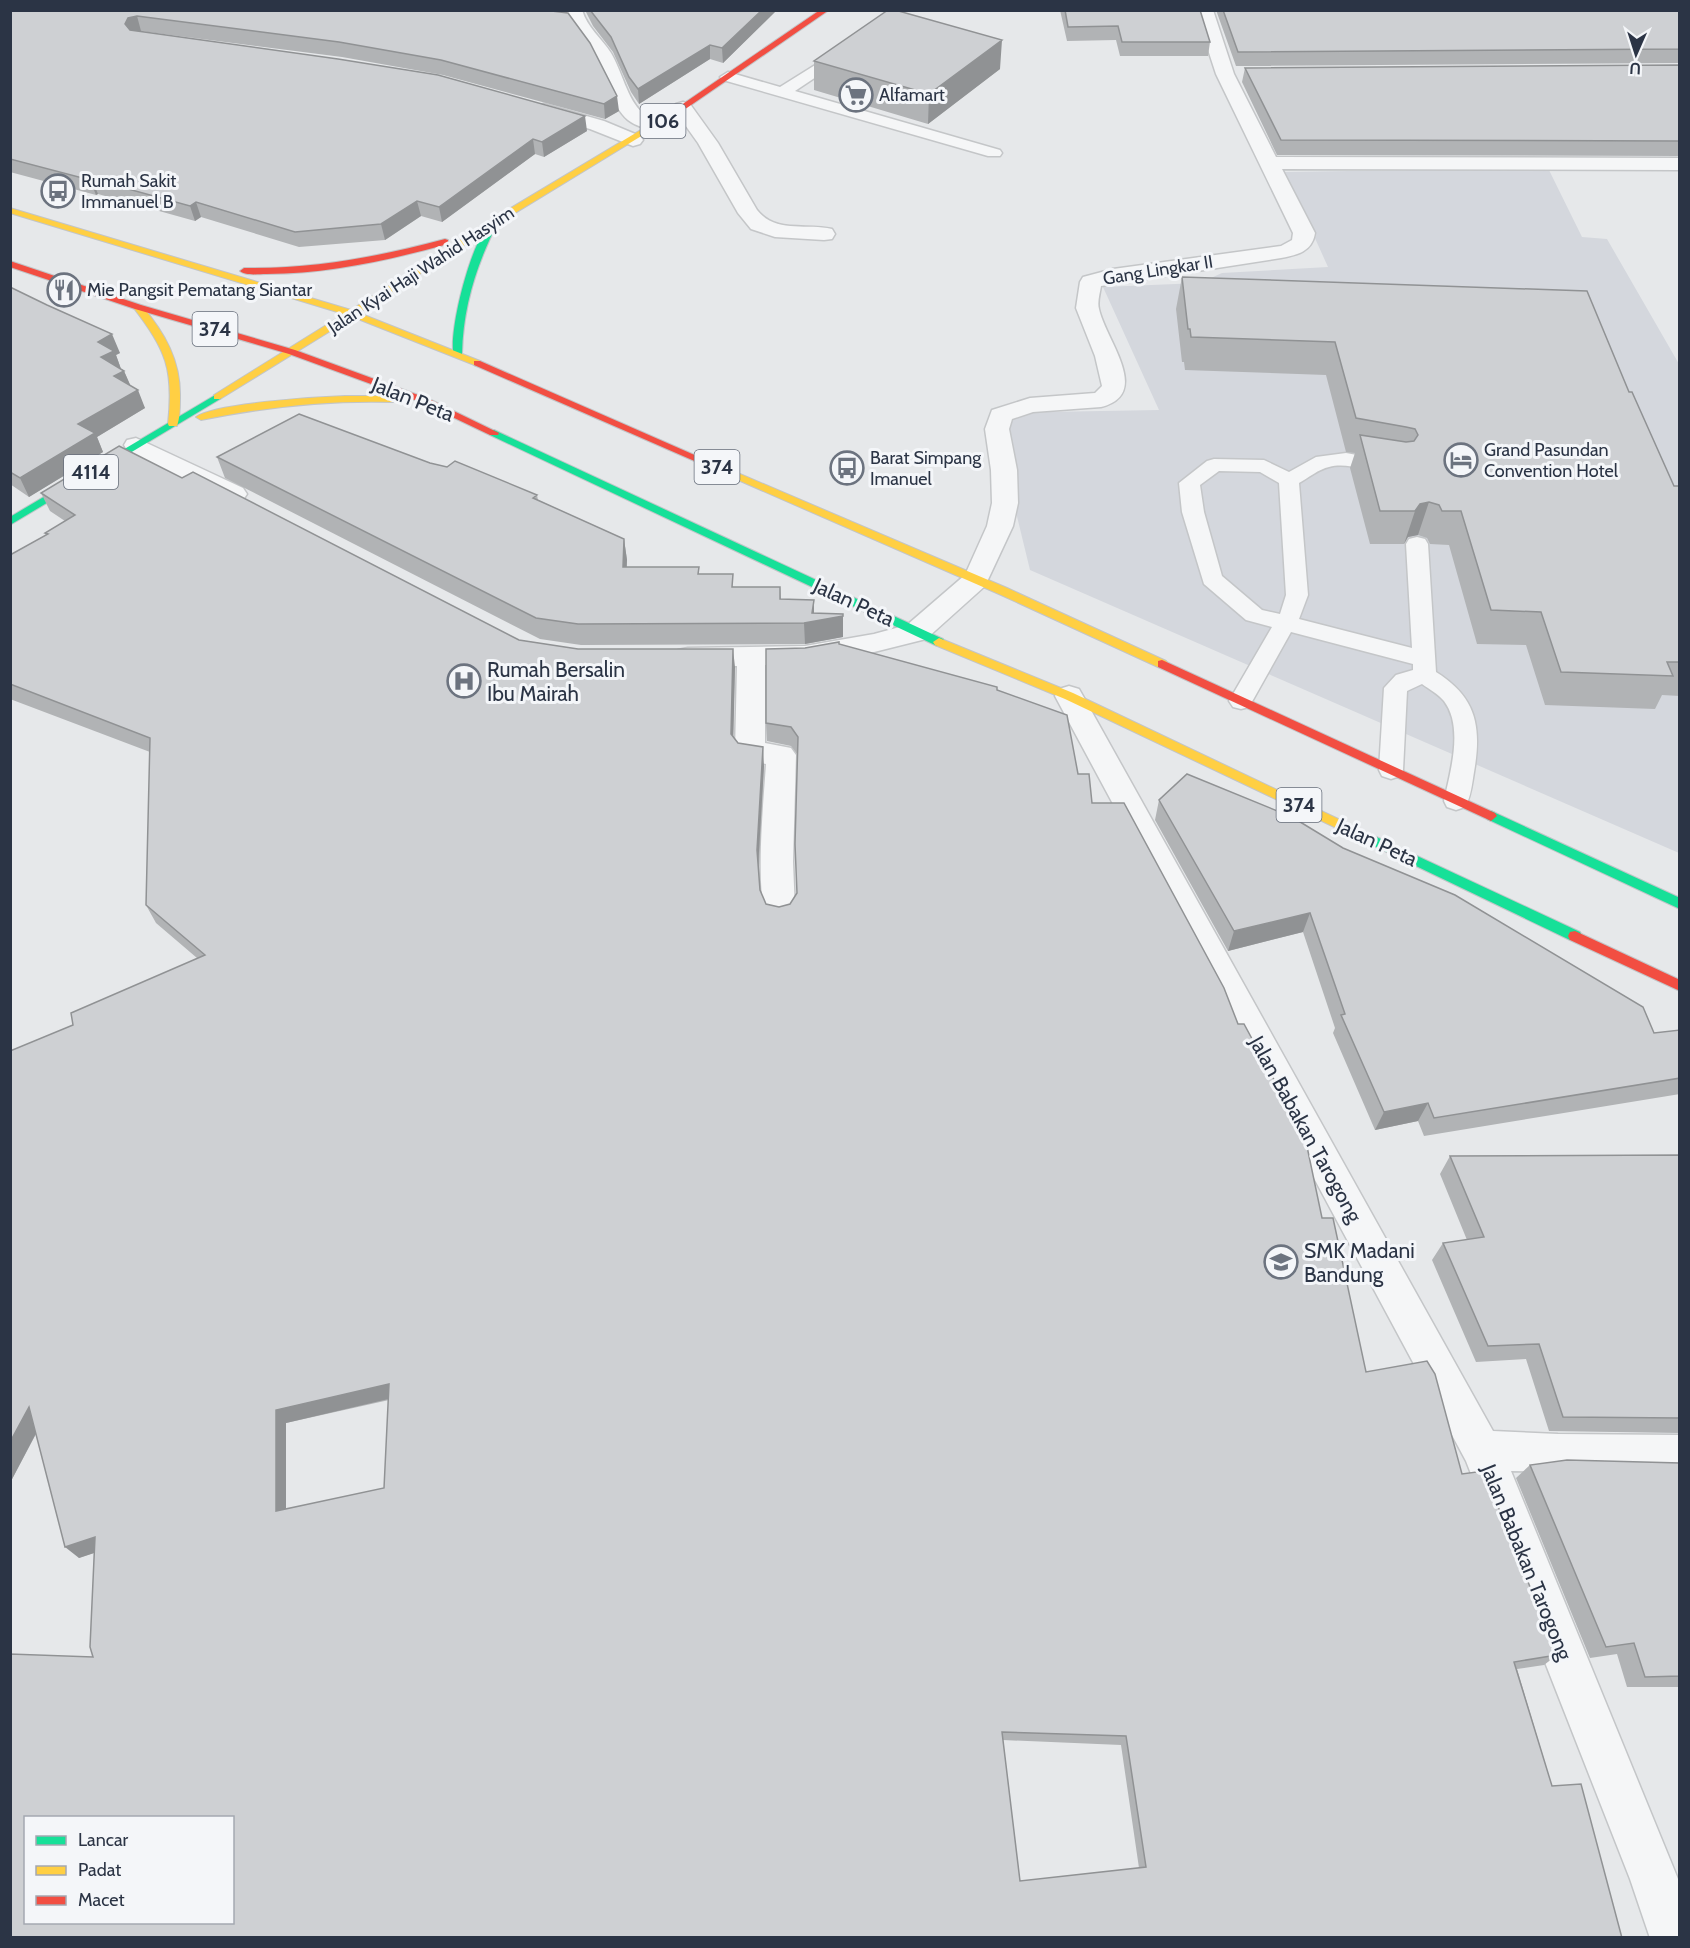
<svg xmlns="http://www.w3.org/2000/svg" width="1690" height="1948" font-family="Cabin,sans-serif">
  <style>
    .built { fill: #d4d7dd }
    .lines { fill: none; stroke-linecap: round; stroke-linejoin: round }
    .lane-casing { stroke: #c4c6c8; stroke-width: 3 }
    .street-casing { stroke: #c4c6c8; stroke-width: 3 }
    .fast-casing { stroke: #c2c5c8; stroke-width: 2 }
    .slow-casing { stroke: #c2c5c8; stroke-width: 2 }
    .jam-casing { stroke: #c2c5c8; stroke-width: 2 }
    .lane { fill: #f5f6f7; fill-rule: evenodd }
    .street { fill: #f5f6f7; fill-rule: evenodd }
    .fast { fill: #16e098; fill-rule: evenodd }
    .slow { fill: #ffcf43; fill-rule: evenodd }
    .jam { fill: #f24e42; fill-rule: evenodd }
    .wall { fill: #b1b3b5; fill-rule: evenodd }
    .shaded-wall { fill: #909294 }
    .building { fill: #ced0d3; stroke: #909294; stroke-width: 1.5; fill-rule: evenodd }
    .labels { text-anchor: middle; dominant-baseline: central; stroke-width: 6; stroke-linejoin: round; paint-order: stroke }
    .far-poi-label { font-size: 18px; fill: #2b3445; stroke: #f4f6f9; text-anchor: start }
    .far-street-label { font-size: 18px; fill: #2b3445; stroke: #f4f6f9 }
    .shield { fill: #f4f6f9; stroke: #676e7b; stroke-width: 1.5 }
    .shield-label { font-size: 20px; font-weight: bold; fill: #2b3445 }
    .street-label { font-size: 21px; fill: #2b3445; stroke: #f4f6f9 }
    .poi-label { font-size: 21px; fill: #2b3445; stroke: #f4f6f9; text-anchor: start }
  </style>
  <rect width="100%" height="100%" fill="#e6e8ea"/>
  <path class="built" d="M1548,168l34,69 25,2 72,125v489l-649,-283 -38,-157 167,-3 -56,-123 97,-4 22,-10 106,-6 -43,-95z"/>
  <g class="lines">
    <defs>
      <path id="lane" d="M844,47l8,5 -3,3 -54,36 205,59 2,3 -2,3h-12l-265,-76 -3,-3 8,-5 52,15z
        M1346,453l49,9 3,4 -3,4c-21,6 -44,-9 -66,-3 -10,2 -21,11 -30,16l9,112 -9,24 113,29 -6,-104 3,-5 8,-2 8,2 3,5 8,128c40,25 46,54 38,100 -2,12 -3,25 -9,35l-9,3 -9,-3 -3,-6c6,-28 20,-74 0,-100 -6,-7 -15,-12 -22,-17l-15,7 -4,79 -3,6 -9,3 -9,-3 -3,-6 5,-82 12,-13 17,-5v-6l-122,-32 -42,75 -8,2 -8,-2 -4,-6 43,-74 -26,-7 -42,-36 -22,-72 -3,-29 28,-22 7,-2 50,1 25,12 27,-15zM1219,471l41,1 19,11 7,112 -6,19 -18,-4 -40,-34 -18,-64 -4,-27z"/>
      <path id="street" d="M564,10h18c5,17 20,29 29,43 10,16 17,48 31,59 8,6 19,4 25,13l-3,4c-10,3 -27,-2 -36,-9 -15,-12 -24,-45 -33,-62 -9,-17 -25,-29 -31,-48z
        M1195,10h18l21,64 42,83 404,1v12l-398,-1 33,64c-3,19 -18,22 -34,25l-180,28c-1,7 -4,16 -2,23 6,30 54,85 2,98l-68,5 -21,7 -3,10 8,41 1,33 -5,23 -28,60 -59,53 -52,13 -69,12 -40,1v78l26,5 5,7 -3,107 2,49 -5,9 -11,3 -11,-3c-14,-25 -4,-123 -2,-156l-26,-5 -5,-7 2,-86h-49l-10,-2 -4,-7 4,-7 10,-2 117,-2 69,-12 33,-9 58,-50 22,-49 5,-23 -1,-33 -6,-41 7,-19 38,-12 65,-5 7,-7 -7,-30 -19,-48 4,-26 3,-5 30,-8 168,-23 11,-6 1,-7 -77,-159z
        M683,102l7,2 28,39 39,67c19,24 48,13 75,19l3,5 -3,5 -8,1 -49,-3 -24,-8 -13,-16 -40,-70 -25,-35 3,-4z
        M544,104l60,17 36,15 3,4 -3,4 -7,2 -43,-17 -53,-15 -3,-4 3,-4z
        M136,438l107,50 4,6 -4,6 -9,2 -9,-2 -98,-50 -3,-5 3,-5z
        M1069,686l10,3 4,7 410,735 65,3 122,1v40l-169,-4 167,408 2,59h-30l-20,-59 -164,-418 -411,-765 4,-7z"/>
      <path id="fast" d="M493,221l4,3c-21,42 -34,83 -35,130l-8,2c-7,-22 19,-124 39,-135z
        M217,394l5,3 -2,2 -210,126v-8z
        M494,430l449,209 2,3 -6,4 -4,-1 -445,-210 -1,-2z
        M1491,811l189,87v11l-193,-90 -2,-3z
        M1370,834l210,98 2,4 -2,4h-10l-204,-98 -2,-3 2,-3z"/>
      <path id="slow" d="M659,119l7,2 -169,103 -138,89 121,48 2,2 -5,3 -124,-49 -133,82h-6v-4l130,-81 -334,-101v-5l341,102 140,-90z
        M135,305h6c24,28 40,56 39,93 0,9 0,20 -3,28h-8l-1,-2c6,-55 -2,-74 -35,-117z
        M345,396h48l5,3 -5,3c-65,-2 -128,5 -192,18l-5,-3c19,-14 121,-20 149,-21z
        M726,468l281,120 159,73 2,3 -2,3h-8l-159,-73 -277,-121 -1,-2z
        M939,638l134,55 301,143 2,3 -2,3h-8l-301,-143 -130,-54 -2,-3z"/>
      <path id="jam" d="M820,10h9l-164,113 -7,-2z
        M445,239l3,1v4c-59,16 -120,30 -182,30 -8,0 -20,2 -26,-3l4,-3c69,1 134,-11 201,-29z
        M10,261l131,44 154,45 134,49 70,34 -1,2h-8l-67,-32 -134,-49 -154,-45 -125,-42z
        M474,361h6l251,110 -5,3 -4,-1 -248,-108z
        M1162,660l333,153 2,3 -6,5 -4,-2 -329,-152v-6z
        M1575,931l105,49v11l-110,-51 -2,-4 2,-4z"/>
    </defs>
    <use href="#lane" class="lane-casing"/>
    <use href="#street" class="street-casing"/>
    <use href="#fast" class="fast-casing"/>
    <use href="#slow" class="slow-casing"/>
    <use href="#jam" class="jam-casing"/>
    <use href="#lane" class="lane"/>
    <use href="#street" class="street"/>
    <use href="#fast" class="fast"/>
    <use href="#slow" class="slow"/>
    <use href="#jam" class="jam"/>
  </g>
  <path class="wall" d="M10,10h533l76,101 -14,8 -162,-44 -101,-18 -202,-26 447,100 -43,26 -9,-3 -93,68 -21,-6 -36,24 -86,7 -98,-30 -6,4 -97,-27 -2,1 -86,-23z
    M585,10h192l-54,53 -13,-4 -71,45 -8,-12 -18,-40 -20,-26z
    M1060,10h140l10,32 -2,14h-88l-4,-16 -49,1z
    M1216,10h464v53l-444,3z
    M814,61l186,8 -72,55 -114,-34z
    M1680,65v91l-403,-1 -35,-73 3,-14z
    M1182,277l447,115 45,94h6v210l-18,-1 -7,14 -110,-4 -19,-60 -49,-1 -28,-99 -19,-1 -3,-6 -9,-3 -10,2 -4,7h-34l-20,-76 5,-15 -9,-1 -20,-77 -141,-5 -1,-8h-2l-6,-53z
    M10,287l110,66 -4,2 5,14 3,2 6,14 15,23 -48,29 6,15 -74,45 -19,-13z
    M217,457l213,6 107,32 1,5 86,39 3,21v7l73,7 34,13h46l1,12 33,14 29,22v2l-38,7 -224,1 -41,-6 -315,-161z
    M182,478l337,162 59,9 157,18 -2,69 5,7 26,23 -5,101 1,23 6,14 13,3 11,-3 7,-11v-139l-6,-8 -24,-5 -1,-18 39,-75 34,-4 158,46 81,84 14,29 146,221 84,194 44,154 96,102 95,181 -13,10 -27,4 35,117 70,152h-1612l83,-281 1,-104 -15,5 -43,-124 -26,49v-432l63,-26 124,-67 -41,-35 -10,-18 4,-153 -140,-53v-144l36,-20 -1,-2 20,-12 -15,-10 -9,-18zM389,1400l-5,88 -98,21v-86zM1003,1740l118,5 18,123 -119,13z
    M1159,800l495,233 26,-3v64l-256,42 -6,-15 -43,9 -42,-97 2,-5 -32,-96 -75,19 -73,-131z
    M1680,1155v278l-131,-2 -23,-72 -50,3 -44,-102 11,-17 24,-3 -27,-66 10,-18z
    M1680,1463v224h-53l-10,-33 -27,4 -74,-180 14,-13z"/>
  <path class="shaded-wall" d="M762,10h15l-54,53 -1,-15z
    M137,16l4,15 -8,2 -3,5 -5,-14 3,-6z
    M1002,40l-2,29 -72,55 1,-30z
    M710,45v14l-71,45 -1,-15z
    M617,96l2,15 -14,8 -1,-15z
    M585,116l2,15 -43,26 -2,-15z
    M533,139l2,15 -93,68 -3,-15z
    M92,179l6,15 -2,1 -6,-15z
    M417,201l4,15 -36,24 -4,-16z
    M196,202l5,15 -6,4 -5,-15z
    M112,334l8,19 -4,2 5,14 -20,-12 -3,-15z
    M124,371l8,18 -18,-13z
    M138,390l7,18 -48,29 6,15 -74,45 -9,-19 58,-54z
    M1429,502l-11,33 -10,2 -4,7 11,-33 5,-7z
    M624,539l3,21 -2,28 -2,-21z
    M814,600v21l29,-7v23l-38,7 -1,-21 8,-10z
    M733,649l2,18 -2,85 -2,-18z
    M763,747l1,19 -6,102 -1,-18z
    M1310,913l-7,19 -75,19 6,-20z
    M1428,1103l-10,18 -43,9 9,-18z
    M389,1384l8,13 -111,26v100l-10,-12v-101z
    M29,1407l14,13 -33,63v-41z
    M95,1537l14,11 -30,10 -14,-11z"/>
  <path class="building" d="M10,10h533l25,3 22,30 27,53 -13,8 -163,-44 -102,-18 -202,-26 -9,2 -3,6 5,6 208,29 100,16 147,41 -43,26 -9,-3 -94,68 -22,-6 -36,23 -86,8 -99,-30 -6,4 -98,-27 -2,1 -80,-21z
    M590,10h172l-40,38 -12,-3 -72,44 -9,-12 -18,-40z
    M888,10h7l107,30 -73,54 -115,-33z
    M1065,10h135l10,32h-88l-4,-16 -50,1z
    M1223,10h457v39l-442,3z
    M1680,65v76l-399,-1 -36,-72z
    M1182,277l405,14 42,101h3l42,94h6v176h-13l6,14 -112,-4 -20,-60 -50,-2 -30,-99h-19l-3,-6 -10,-3 -9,2 -5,7h-35l-20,-76 46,7 8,-1 4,-6 -3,-6 -9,-2 -50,-9 -21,-76 -144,-5 -1,-8h-2z
    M10,287l37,18 65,29 -14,8 16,9 -13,6 23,14 -10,5 24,14 -60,34 17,9 -75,45 -10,-6z
    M299,414l131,49 17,4 8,-6 82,34 -4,3 91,41 -1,28h76l-1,7h35l-1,13h48v12l34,1 -2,13 31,1v2l-39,7 -226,1 -42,-6 -319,-161z
    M119,446l63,32 11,-6 326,168 59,9h155l-2,85 7,9 25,4 -6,103 3,40 6,14 13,3 11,-3 7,-11 -2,-49 3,-107 -7,-10 -25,-4v-74l39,-1 34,-6v2l158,43v3l70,25 11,59h11l3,29h32l100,185 14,36h6l61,113 17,81h11l33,154 61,-11 8,13 27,100 22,-3 73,184 -43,7 38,124 29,-2 41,154h-1612v-284l83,3 -3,-10 5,-110 -30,10 -36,-140 -19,35v-391l63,-26 -2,-12 134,-58 -59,-50 4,-167 -140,-54v-129l38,-21 -3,-1 30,-18 -34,-22zM389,1384l-5,104 -108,23v-101zM1002,1732l124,4 20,131 -126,14zM26,1818h206v105h-206z
    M1187,774l105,43 51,31 112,47 188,112 11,26 26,-3v48l-246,40 -6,-15 -44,9 -43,-97 4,-1 -35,-101 -76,18 -75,-131z
    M1680,1155v263l-117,-1 -24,-73 -51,2 -45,-103 41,-6 -34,-81z
    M1567,1460l113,3v213l-35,1 -11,-34 -28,4 -76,-182z"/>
  <defs>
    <symbol id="supermarket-ring" viewBox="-11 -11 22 22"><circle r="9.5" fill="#f4f6f9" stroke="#6c737f" stroke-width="1.5"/><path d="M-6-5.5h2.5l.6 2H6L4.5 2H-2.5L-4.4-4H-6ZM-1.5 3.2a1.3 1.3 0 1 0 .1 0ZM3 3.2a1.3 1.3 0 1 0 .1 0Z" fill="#6c737f"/></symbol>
    <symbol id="bus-ring" viewBox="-11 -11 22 22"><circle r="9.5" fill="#f4f6f9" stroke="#6c737f" stroke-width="1.5"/><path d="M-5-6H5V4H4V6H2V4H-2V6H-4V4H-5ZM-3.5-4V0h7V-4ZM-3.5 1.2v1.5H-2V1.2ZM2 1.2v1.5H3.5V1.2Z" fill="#6c737f"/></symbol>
    <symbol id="restaurant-ring" viewBox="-11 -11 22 22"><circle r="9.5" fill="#f4f6f9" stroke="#6c737f" stroke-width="1.5"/><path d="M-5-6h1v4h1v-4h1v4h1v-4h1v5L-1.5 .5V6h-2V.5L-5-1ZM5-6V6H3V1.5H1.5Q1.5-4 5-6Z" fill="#6c737f"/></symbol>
    <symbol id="hotel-ring" viewBox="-11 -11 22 22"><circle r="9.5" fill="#f4f6f9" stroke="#6c737f" stroke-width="1.5"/><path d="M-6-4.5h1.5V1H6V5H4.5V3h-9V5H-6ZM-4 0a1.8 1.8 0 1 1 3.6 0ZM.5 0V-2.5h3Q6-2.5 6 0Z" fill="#6c737f"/></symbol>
    <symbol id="hospital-ring" viewBox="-11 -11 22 22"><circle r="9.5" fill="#f4f6f9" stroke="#6c737f" stroke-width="1.5"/><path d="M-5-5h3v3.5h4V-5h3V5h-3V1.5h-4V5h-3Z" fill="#6c737f"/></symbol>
    <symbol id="school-ring" viewBox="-11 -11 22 22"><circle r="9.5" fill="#f4f6f9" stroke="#6c737f" stroke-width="1.5"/><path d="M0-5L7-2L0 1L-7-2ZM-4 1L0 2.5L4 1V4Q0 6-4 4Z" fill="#6c737f"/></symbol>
  </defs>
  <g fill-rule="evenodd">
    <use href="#supermarket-ring" x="837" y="76" width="38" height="38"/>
    <use href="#bus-ring" x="39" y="172" width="38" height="38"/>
    <use href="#restaurant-ring" x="45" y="271" width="38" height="38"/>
    <use href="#hotel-ring" x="1442" y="441" width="38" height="38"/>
    <use href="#bus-ring" x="828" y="449" width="38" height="38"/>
    <use href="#hospital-ring" x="445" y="662" width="38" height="38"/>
    <use href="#school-ring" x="1262" y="1243" width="38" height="38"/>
  </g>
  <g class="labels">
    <g class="far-poi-label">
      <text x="879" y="95">Alfamart</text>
      <text x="81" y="181">Rumah Sakit<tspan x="81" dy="21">Immanuel B</tspan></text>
      <text x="87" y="290">Mie Pangsit Pematang Siantar</text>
      <text x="1484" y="450">Grand Pasundan<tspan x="1484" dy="21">Convention Hotel</tspan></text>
      <text x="870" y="458">Barat Simpang<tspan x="870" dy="21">Imanuel</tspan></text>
    </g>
    <g class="far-street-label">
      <text transform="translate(421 270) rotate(-33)">Jalan Kyai Haji Wahid Hasyim</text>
      <text transform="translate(1158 270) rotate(-9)">Gang Lingkar II</text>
    </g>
    <g class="shield">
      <rect x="640.5" y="104" width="45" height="34" rx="4.5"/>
      <rect x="192.5" y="312" width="45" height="34" rx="4.5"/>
      <rect x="694.5" y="450" width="45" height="34" rx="4.5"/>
      <rect x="64" y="455" width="54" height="34" rx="4.5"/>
      <rect x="1276.5" y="788" width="45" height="34" rx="4.5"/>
    </g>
    <g class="shield-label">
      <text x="663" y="121">106</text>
      <text x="215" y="329">374</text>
      <text x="717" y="467">374</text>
      <text x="91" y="472">4114</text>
      <text x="1299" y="805">374</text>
    </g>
    <g class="street-label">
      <text transform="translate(413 399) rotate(22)">Jalan Peta</text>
      <text transform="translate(854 602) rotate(25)">Jalan Peta</text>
      <text transform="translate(1377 842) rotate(25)">Jalan Peta</text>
      <text transform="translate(1306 1129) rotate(61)">Jalan Babakan Tarogong</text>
      <text transform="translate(1527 1562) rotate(68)">Jalan Babakan Tarogong</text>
    </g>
    <g class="poi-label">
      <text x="487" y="669">Rumah Bersalin<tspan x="487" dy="24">Ibu Mairah</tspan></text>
      <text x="1304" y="1250">SMK Madani<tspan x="1304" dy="24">Bandung</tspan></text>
    </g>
  </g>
  <rect width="1690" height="1948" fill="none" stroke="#2b3445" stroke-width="24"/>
  <rect x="24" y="1816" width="210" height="108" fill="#f4f6f9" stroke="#a4a8b1" stroke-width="1.5"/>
  <rect x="36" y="1836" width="30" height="9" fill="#16e098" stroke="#a4a8b1" stroke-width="1.5"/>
  <text x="78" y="1846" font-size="18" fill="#2b3445">Lancar</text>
  <rect x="36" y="1866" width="30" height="9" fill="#ffcf43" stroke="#a4a8b1" stroke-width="1.5"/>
  <text x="78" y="1876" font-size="18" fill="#2b3445">Padat</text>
  <rect x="36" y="1896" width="30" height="9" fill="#f24e42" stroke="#a4a8b1" stroke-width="1.5"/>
  <text x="78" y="1906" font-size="18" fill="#2b3445">Macet</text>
  <g transform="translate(1636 54) rotate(183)" stroke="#f4f6f9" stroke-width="4.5" paint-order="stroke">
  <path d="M0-4.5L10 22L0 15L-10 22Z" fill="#2b3445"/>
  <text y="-9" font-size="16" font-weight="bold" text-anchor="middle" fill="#2b3445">U</text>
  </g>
</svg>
